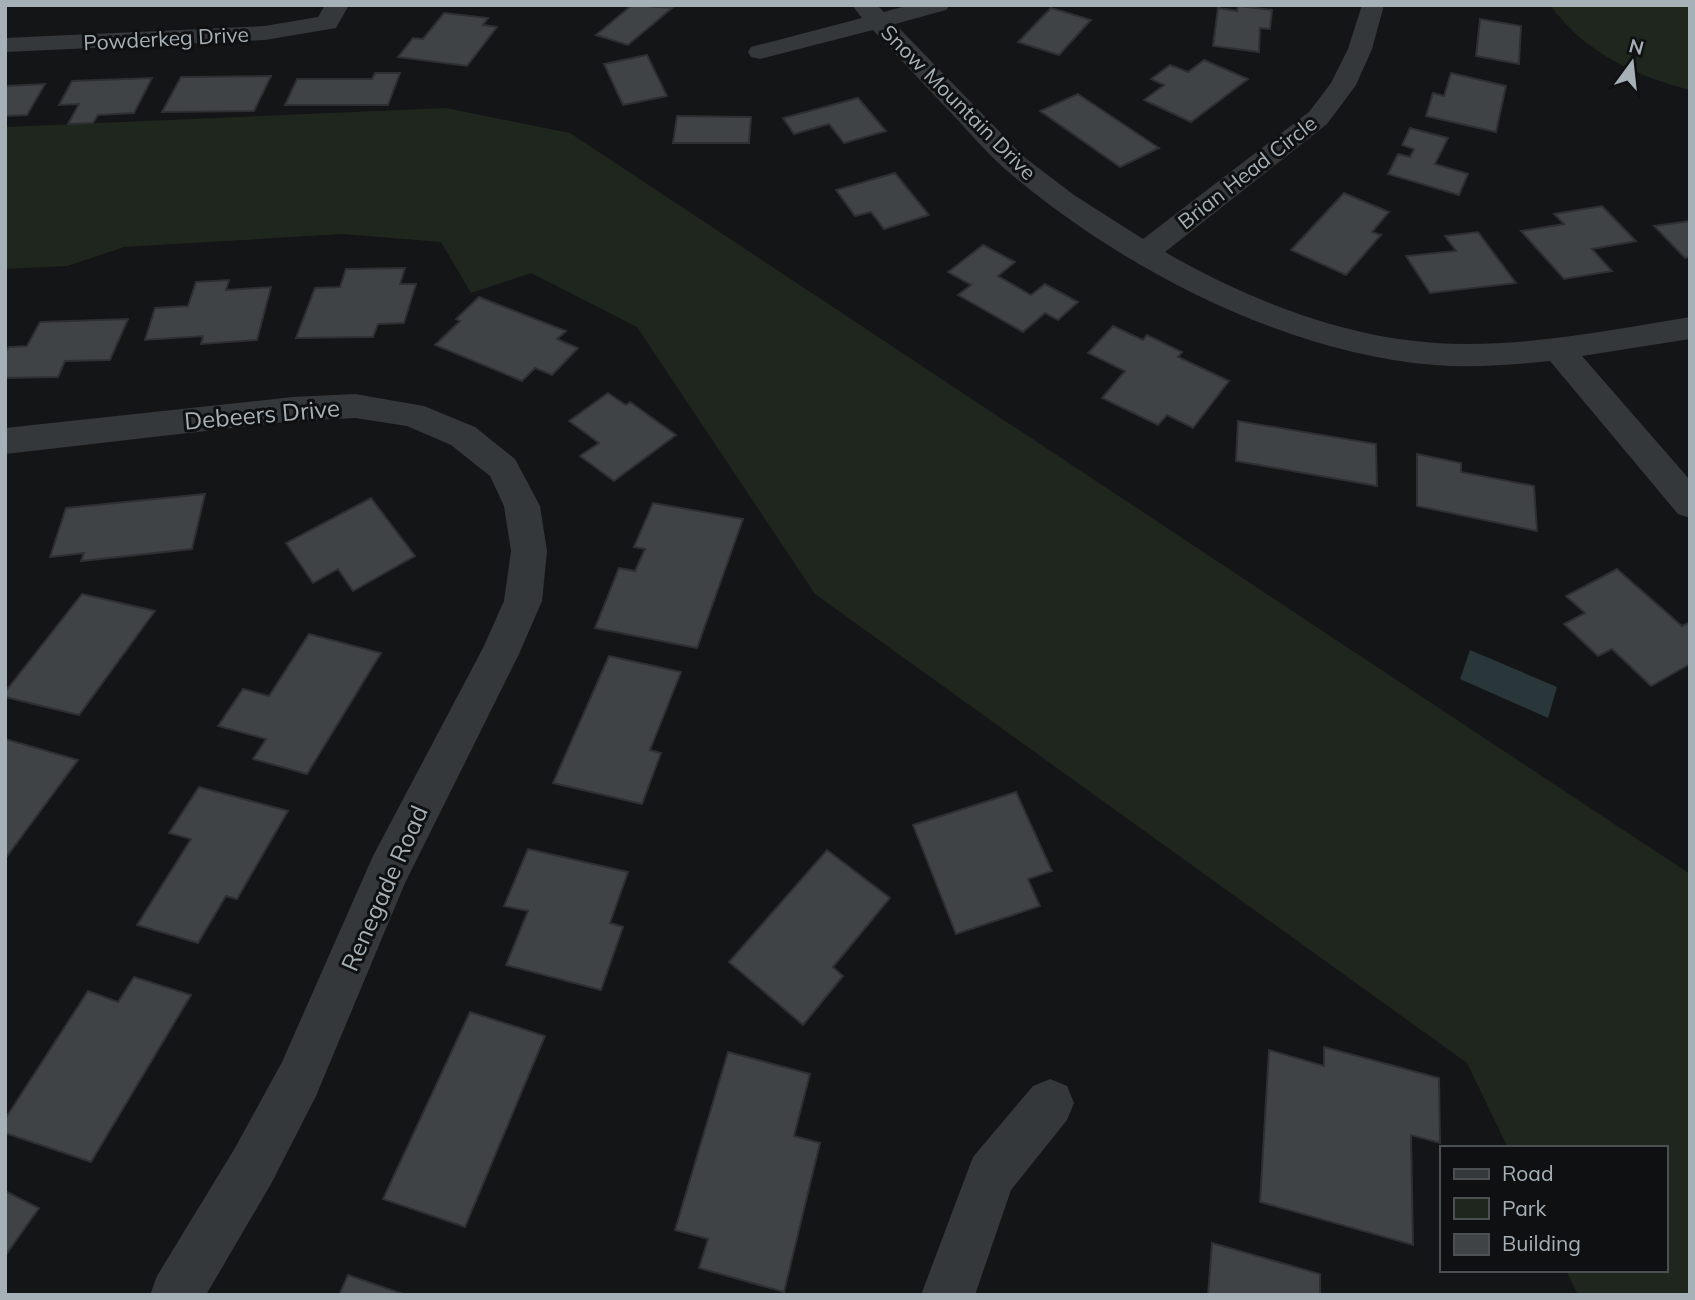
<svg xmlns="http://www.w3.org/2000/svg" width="1695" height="1300" font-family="Mulish,sans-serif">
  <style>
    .green { fill: #1f261e }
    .water { fill: #2a373a }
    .building { fill: #404346; stroke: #2e2f32; stroke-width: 2 }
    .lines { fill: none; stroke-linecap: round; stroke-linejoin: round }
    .minor { fill: #35383b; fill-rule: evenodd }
    .labels { text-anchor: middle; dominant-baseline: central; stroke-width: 6; stroke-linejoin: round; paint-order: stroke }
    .far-street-label { font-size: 21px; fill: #a6b0b7; stroke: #0f1011 }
    .street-label { font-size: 24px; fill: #a6b0b7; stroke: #0f1011 }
  </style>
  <rect width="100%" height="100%" fill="#141516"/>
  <path class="green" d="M1550,5h140v85c-55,-14 -106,-38 -140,-85z
    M446,108l124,25 1120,741v421h-112l-12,-25h99v-122h-157l-41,-85 -652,-469 -178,-267 -106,-54 -60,20 -30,-51 -99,-8 -218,13 -57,19 -62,3v-142z"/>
  <path class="water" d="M1470,650l87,37 -9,31 -88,-39z"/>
  <path class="building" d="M632,5l40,3 -44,37 -32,-10z
    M1238,6l34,4 -2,19 -10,-1 -1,24 -46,-6 5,-38 19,3z
    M1051,8l40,12 -32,35 -41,-13z
    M444,13l44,5 -5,7 14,2 -30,39 -69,-9 15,-19 10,1z
    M1480,19l41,7 -2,38 -43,-8z
    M647,55l20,41 -44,9 -19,-41z
    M1204,60l44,19 -57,43 -47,-22 20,-15 -13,-6 19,-14 18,7z
    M375,73h25l-12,32h-103l12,-26h75z
    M1451,73l55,13 -10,46 -70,-16 7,-23 11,3z
    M271,76l-17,35 -92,1 19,-35z
    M152,78l-18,35 -36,2 -5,8 -25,1 11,-20 -20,1 13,-24z
    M45,84l-18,31 -22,1v-30z
    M1078,94l81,54 -39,19 -80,-56z
    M858,98l28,33 -42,12 -15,-19 -35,10 -11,-16z
    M677,116l74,1 -2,26h-76z
    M1410,128l38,10 -13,26 33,10 -9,21 -71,-21 10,-20 12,3 4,-8 -12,-4z
    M895,173l34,42 -45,14 -13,-17 -16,4 -19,-26z
    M1344,193l45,19 -17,20 9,3 -35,40 -55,-25z
    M1602,206l34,35 -44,8 20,22 -48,8 -43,-48 43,-7 -10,-10z
    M1690,221v36l-5,1 -31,-32z
    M1478,232l38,51 -86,10 -24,-37 50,-5 -11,-15z
    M983,245l32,17 -17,14 33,19 14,-11 33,18 -20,18 -13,-7 -22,19 -65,-37 13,-10 -23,-13z
    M405,268l-5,16h16l-12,39 -26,1 -5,13 -77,1 19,-50 25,-1 6,-18z
    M229,280l-3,10 45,-3 -14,53 -56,4 2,-8 -58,4 10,-32 33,-2 8,-24z
    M479,297l87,34 -9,8 21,9 -26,27 -17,-7 -13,13 -87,-36 25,-24 -4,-2z
    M128,319l-18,41 -45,1 -7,16 -53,1v-25l4,-6 18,-1 13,-24z
    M1113,326l30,14 4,-5 35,17 -4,5 51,24 -36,47 -26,-13 -9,10 -56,-27 23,-27 -37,-18z
    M608,393l18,12 4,-3 46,33 -62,46 -34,-25 19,-13 -30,-22z
    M1238,421l138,23 1,42 -141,-25z
    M1417,454l44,9v9l73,14 3,45 -120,-25z
    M205,494l-13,55 -111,12 3,-8 -34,4 16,-49z
    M371,498l44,58 -62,35 -15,-22 -25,14 -27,-40z
    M653,503l90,16 -46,129 -102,-20 24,-60 16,3 10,-22 -11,-2z
    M1617,569l65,57 8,-4v42l-39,22 -39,-37 -14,7 -34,-32 21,-11 -19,-17z
    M82,594l73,17 -76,104 -74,-18v-5z
    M309,634l72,19 -74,121 -54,-15 13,-20 -48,-13 25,-37 26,7z
    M609,656l72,16 -31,78 11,3 -19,51 -89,-21z
    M5,739l73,21 -73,99z
    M199,787l89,24 -51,88 -11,-3 -28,47 -61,-18 54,-86 -22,-6z
    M1016,792l36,79 -24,8 12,27 -84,28 -43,-109z
    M528,849l100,23 -18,51 13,4 -22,63 -95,-25 22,-54 -24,-5z
    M827,850l63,48 -57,69 10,9 -40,49 -74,-63z
    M134,977l57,18 -100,167 -86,-29v-14l83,-128 30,11z
    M470,1012l75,24 -80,191 -82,-28z
    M1324,1047l115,31 1,65 -29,-8 2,110 -153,-43 9,-152 55,16z
    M728,1052l82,22 -16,62 26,7 -36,149 -85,-24 9,-29 -33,-9z
    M5,1191l34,17 -34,48z
    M1212,1243l108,31v21h-112z
    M348,1275l58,20h-67z"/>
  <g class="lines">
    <path class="minor" d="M325,5h24l-13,23 -71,12 -260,12v-14l260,-12 53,-9z
      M852,5h25l7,7 25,-7h41l-4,5 -51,14 129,133 50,38 69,44 166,-127 22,-29 17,-34 14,-44h22l-12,44 -16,36 -29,39 -162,128c90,52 197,93 303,92 74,0 148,-15 222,-27v22l-108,17 108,124v38l-12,-4 -128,-153c-38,4 -78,7 -116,4 -151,-12 -317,-99 -429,-196 -19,-17 -35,-36 -52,-54 -27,-28 -53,-57 -80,-85l-113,29 -9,-2 -3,-5 3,-5 111,-29z
      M355,394l69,12 51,21 40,32 25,47 7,45 -5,50 -23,53 -114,229 -89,213 -45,88 -65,111h-56l7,-19 78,-128 47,-86 91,-206 110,-208 21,-47 7,-50 -7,-45 -14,-30 -39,-31 -44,-19 -52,-8 -62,3 -288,33v-26l288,-31z
      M1050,1079l17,7 7,17 -7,17 -56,70 -36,105h-54l52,-138 60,-71z"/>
  </g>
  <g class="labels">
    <g class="far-street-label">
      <text transform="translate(166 38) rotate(-3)">Powderkeg Drive</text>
      <text transform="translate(959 102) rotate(45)">Snow Mountain Drive</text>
      <text transform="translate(1247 172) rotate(-38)">Brian Head Circle</text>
    </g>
    <g class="street-label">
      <text transform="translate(262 414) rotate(-5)">Debeers Drive</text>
      <text transform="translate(384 888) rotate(-66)">Renegade Road</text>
    </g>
  </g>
  <rect width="1695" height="1300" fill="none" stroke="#a6b0b7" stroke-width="14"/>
  <rect x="1440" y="1146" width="228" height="126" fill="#0f1011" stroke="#4b5053" stroke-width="2"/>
  <rect x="1454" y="1169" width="35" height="10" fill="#35383b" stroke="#4b5053" stroke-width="2"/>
  <text x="1502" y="1181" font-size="21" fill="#a6b0b7">Road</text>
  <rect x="1454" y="1198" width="35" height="21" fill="#1f261e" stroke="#4b5053" stroke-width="2"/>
  <text x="1502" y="1216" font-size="21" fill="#a6b0b7">Park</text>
  <rect x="1454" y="1234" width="35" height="21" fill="#404346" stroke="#4b5053" stroke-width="2"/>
  <text x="1502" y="1251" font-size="21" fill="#a6b0b7">Building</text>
  <g transform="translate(1632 63) rotate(15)" stroke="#0f1011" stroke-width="5" paint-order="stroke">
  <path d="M0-5L12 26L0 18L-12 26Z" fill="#a6b0b7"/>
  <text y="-10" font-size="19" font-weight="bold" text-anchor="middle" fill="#a6b0b7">N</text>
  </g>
</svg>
